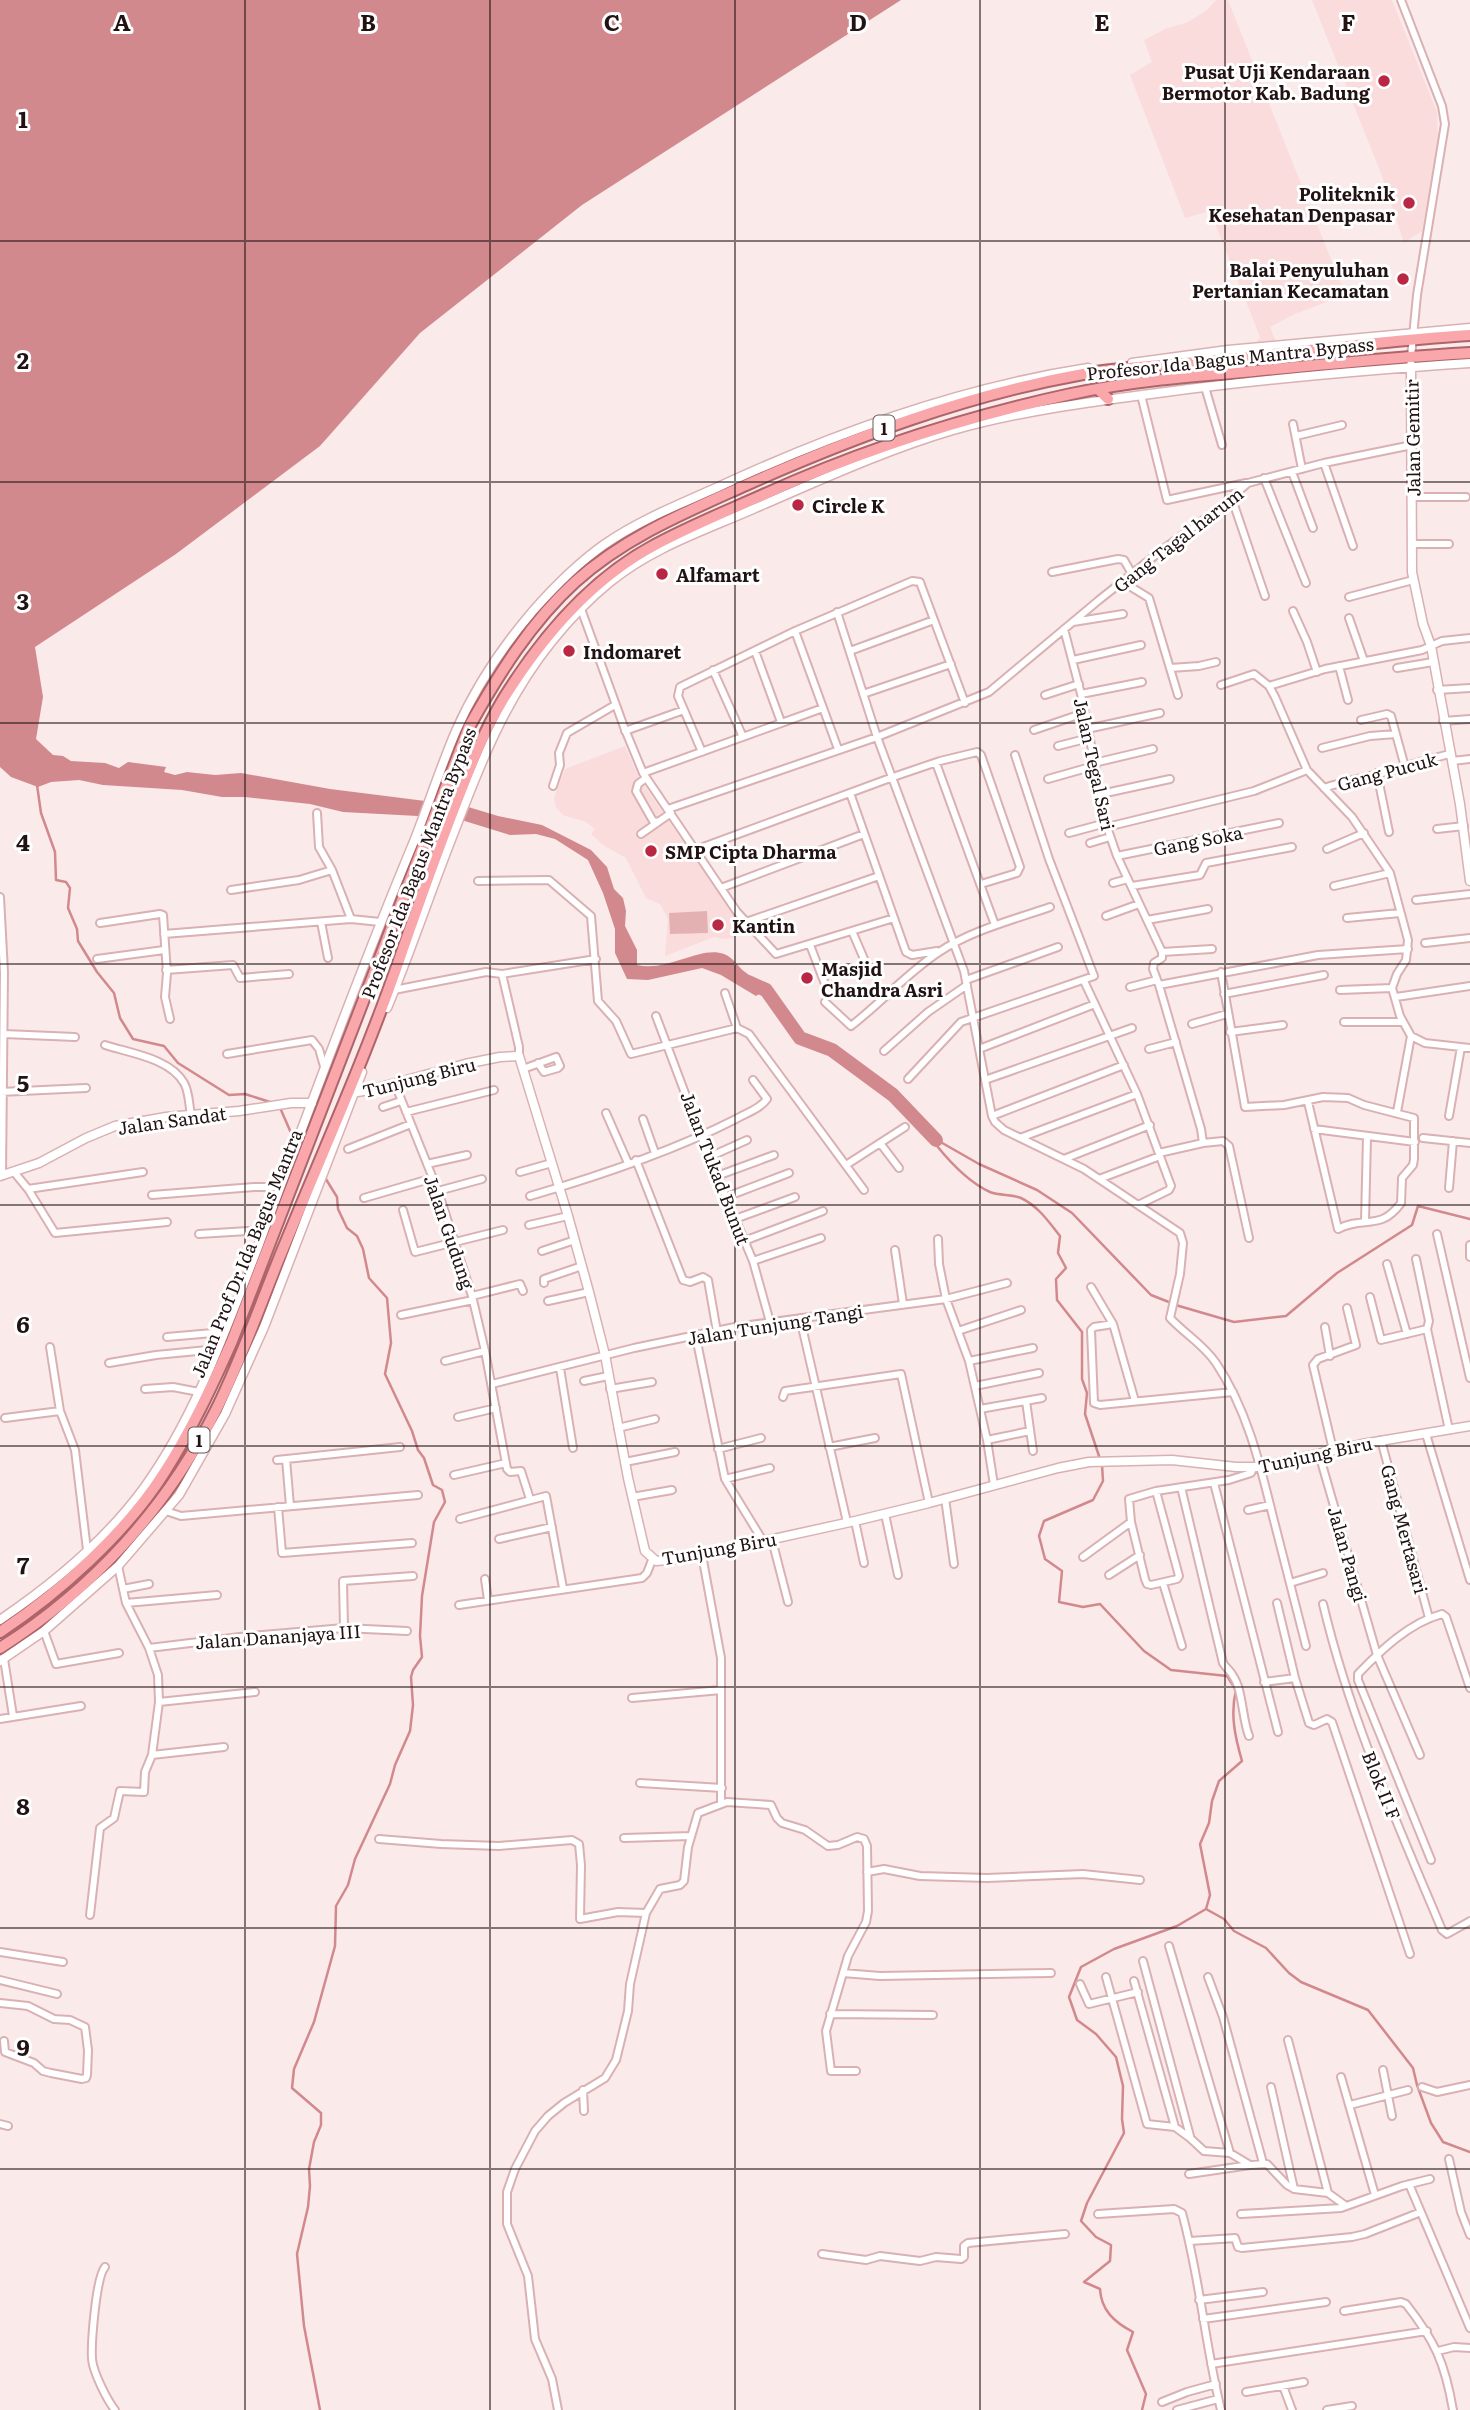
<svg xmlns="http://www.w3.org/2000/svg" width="1470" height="2410" font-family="Literata,serif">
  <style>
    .built { fill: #fbdcdd }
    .green { fill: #e4b1b3 }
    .water { fill: #d2898d }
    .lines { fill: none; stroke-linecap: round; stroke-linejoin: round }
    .stream { stroke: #d2898d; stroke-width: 2.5 }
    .river { stroke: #d2898d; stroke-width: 14 }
    .minor-casing { stroke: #d9b1b3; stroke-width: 10 }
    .tertiary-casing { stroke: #d9b1b3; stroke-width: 11 }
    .trunk-casing { stroke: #ad6569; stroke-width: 14 }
    .minor { stroke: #fff; stroke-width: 6 }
    .tertiary { stroke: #fff; stroke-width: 8 }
    .trunk { stroke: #faa7ac; stroke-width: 10 }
    .grid { fill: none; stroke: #211314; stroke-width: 2; stroke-opacity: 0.55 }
    .poi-dot { fill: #b92743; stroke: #fff; stroke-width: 2.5 }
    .labels { text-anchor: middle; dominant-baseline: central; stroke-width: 6; stroke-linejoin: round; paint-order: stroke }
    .shield { fill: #fff; stroke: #645a5a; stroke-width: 2 }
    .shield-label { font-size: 16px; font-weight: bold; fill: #211314 }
    .poi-label { font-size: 18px; font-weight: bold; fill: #211314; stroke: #fff; text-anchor: start }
    .street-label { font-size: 18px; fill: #211314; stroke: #fff }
    .grid-label { font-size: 23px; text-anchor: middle; font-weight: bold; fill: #211314; stroke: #fff; stroke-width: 6; stroke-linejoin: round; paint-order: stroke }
  </style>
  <rect width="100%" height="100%" fill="#fbeaea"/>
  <path class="built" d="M1216,0h12l116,292v3l-51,20 -23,12 6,15 -22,2 6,-6 -1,-4 -49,-123 -25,7 -55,-143 22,-13 -8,-22 21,-11 23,-7 19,-12z
    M1312,0h80l45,112 1,28 -16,91 -18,12 -22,-67z
    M625,746l14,32 105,151 -10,9 -11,1 -9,-2 -49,19 3,-37 -8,-15 -14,-6 -20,-40 -23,-13 -12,-11 4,-5 -9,-7 -23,-7 -7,-8 -2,-9 11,-29z"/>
  <path class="green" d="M707,911l1,22 -38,1 -1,-21z"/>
  <path class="water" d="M0,0h901l-319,205 -162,128 -100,113 -144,108 -141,93 8,50 -7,42 17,16 10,1 8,5 34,2 14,5 9,-6 38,5 -2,5 11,3 12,-3 28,3 26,-2 89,16 135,17 33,10 44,9 49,25 16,17 7,22 9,9 3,13 -1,15 12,24v15c31,7 64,-20 87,-11 9,3 14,13 21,18 7,6 16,10 24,15l-13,9 -35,-21 -19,-7 -54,12 -21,-1 -12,-26v-24l-12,-36 -15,-33 -33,-21 -19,-5 -26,1 -55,-17 -112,-6 -33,-8 -65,-7h-23l-40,-7 -79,-5 -24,-5 -28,2 -13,5 -27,-10 -11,-10z"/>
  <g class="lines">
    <path class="stream" d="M37,785l4,28 14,39 1,28 10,2 4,6 -2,20 9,21 1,12 19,31 17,21 6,25 13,21 31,7 14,17 51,32 16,-1 28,9
      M281,1110l14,32
      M936,1140l1,6c13,16 33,37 53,46 10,4 22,2 31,6 17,8 28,24 39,38l-2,17 8,15 -10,11 1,21 25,32v47l5,14 -2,21 15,45
      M937,1140l42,24 58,26 35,23 79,82 28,11 55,16 52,-6 51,-43 75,-48 6,-19 52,13
      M1102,1465l1,16 -10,19 -49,21 -5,15 6,23 17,12 -3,31 24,5 17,-3 44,47 27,19 56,6 9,14c-6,24 -1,47 6,71l-23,20 -7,20 -3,22 -9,21 10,51 -4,14 -29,17 -63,23 -33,18 -12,30 8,23 19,14 20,23 7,29 -1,33 2,14 -37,70 -6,18 15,16 15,8 -1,16 -26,21 16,7c1,21 14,33 33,43l-6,18 19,44 -4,16
      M1206,1909l18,10 10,12 32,17 23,25 12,9 67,28 45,58 4,17 14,38 12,19 27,10
      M320,2410l-16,-84 -7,-72 11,-47 2,-21 -1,-17 5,-27 7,-17v-12l-29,-25 2,-19 20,-47 21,-76 1,-40 12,-21 7,-26 35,-75 5,-19 15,-34 3,-26 -2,-28 2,-7 9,-13 -2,-21 2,-40 12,-74 11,-20 -3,-12 -9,-5 -9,-27 -6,-8 -6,-19 -27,-57 6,-31 -4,-45 -18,-20 -6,-29 -6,-13 -10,-8 -9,-19 -1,-12 -13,-21"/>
    <path class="river" d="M748,982l18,8 34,48 32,12 61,45 43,45"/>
    <defs>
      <path id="minor" d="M1401,0l41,106 3,18 -28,171 -6,62
        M1205,387l17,58
        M1141,395l26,105 79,-17
        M1293,424l9,45
        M1296,436l46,-11
        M1324,463l29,83
        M1292,472l21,56
        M1264,478l42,105
        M1412,497h54
        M1232,499l33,97
        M1412,544h37
        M1052,572l66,-13 6,1 8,14
        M1123,582l26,16 29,97
        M1349,597l64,-17
        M581,609l43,118 19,46 94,139 39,42 118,-36
        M1293,611l14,31 10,30
        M837,612l40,125 87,234 28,145 3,6 9,8 80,39 96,64 3,10 -3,31 -10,44c15,16 34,27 46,45 31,46 44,101 57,154 11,43 22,86 33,129
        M1349,618l15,43
        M1073,622l50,-8
        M1064,629l17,65 26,133 10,29 45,96v6l-8,5 -1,6 6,16 42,144 2,14 -44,10
        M795,631l43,118
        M755,651l26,71
        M850,651l84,-31
        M1073,660l68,-15
        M1339,666l9,34
        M1170,668l29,-2 17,-4
        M1397,668l36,-6
        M713,670l30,67
        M1221,685l33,-11 15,12 6,11 32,73 45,47 38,56 18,67 -2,20 -9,14 -5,14 8,28 11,20 14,7 45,5
        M1269,686l56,-17 97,-19 20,-9 28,-3
        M1437,690l33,-2
        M863,694l88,-30
        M1081,694l61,-12
        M1045,695l34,-11
        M1361,720l26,-6 4,2 14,51
        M1443,721l27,-2
        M1087,729l73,-16
        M1034,730l50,-17
        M625,731l59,-21
        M1058,746l31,-8
        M1322,748l48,-12 26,-2
        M702,752l-24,-56 2,-9 115,-56 117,-50 8,1 1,3 44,118
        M1452,761l18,-2
        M936,763l59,162
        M1094,763l59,-14
        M643,773l180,-65
        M1377,773l12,59
        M646,778l-8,6 -2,7 17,30 5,1
        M1048,779l46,-13
        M553,786l7,-21 -1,-12 8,-20 48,-28
        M1324,788c26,-9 54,-12 79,-21 17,-5 30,-9 47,-13
        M850,793l56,159 6,3 25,-4
        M1101,794l69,-15
        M668,809l209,-72 112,-45 110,-92 63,-50 55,-40 31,-27 76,-20 88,-18
        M317,813l2,34 13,23 19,49
        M1107,827l147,-36 53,-21
        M1437,829l27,-3
        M1069,833l37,-10
        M641,834l30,-21
        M1090,843l20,-6
        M1327,849l37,-16
        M695,850l198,-73 47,-16 37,-9 4,3 39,112 -3,6 -36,11
        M1117,856l162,-33
        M478,881l71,-1 42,36 7,85 18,20 15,33 106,-26
        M1113,883l15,-4
        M1132,886l68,-11 6,-12 86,-16
        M1334,886l56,-13
        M721,888l143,-54
        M231,890l68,-10 33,-10
        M0,897l4,75 -2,204
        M1416,900l54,-6
        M1106,916l33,-12
        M1347,918l53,-5
        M1147,920l61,-11
        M321,922l7,36
        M746,922l133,-46
        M100,923l60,-9 3,1 4,58 -2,24 5,22
        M852,931l12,28
        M164,934l187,-15 29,3
        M1425,943l45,-5
        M810,945l15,39
        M1162,952l50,-3
        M97,959l67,-9
        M166,970l67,-5 7,13 49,-4
        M1221,972l24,135 39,-2 39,-8 25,1 16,7 50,13v41l-1,6 -11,13 -1,25c-21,29 -37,12 -63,26l-30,-127
        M502,974l17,73v9
        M966,980l92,-33
        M1084,981l53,113 34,92 -2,4 -31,15
        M1159,985l159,-30 90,-6
        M1130,987l27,-7
        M394,990l92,-18 16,2 94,-15
        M1340,990l52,-2
        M725,993l12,35
        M1224,994l100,-19
        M1396,997l74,-11
        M825,1002l26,24c31,-24 56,-53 88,-74 33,-22 74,-32 111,-45
        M656,1016l53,141 44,104 17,61
        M1344,1022h59
        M1192,1024l35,-10
        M737,1028l12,6 115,156
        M1230,1032l53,-7
        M4,1034l71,3
        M105,1045c24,8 65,13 79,38 5,8 5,22 7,32
        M979,1049l116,-45
        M1149,1049l27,-7
        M884,1051l44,-39 39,-27
        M227,1054l85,-14 7,9 6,21
        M523,1069l33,-12 4,9 -2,2 -14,4 -6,-9
        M908,1079l53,-57 133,-46 -45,-117 -34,-104
        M985,1080l147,-52
        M395,1084l43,107 34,105 13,55 22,118 3,3 11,-1 9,28
        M0,1092l86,-4
        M383,1107l18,-6
        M406,1112l88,-22
        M1397,1112l14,-76
        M606,1113l22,50
        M992,1116l132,-51
        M1449,1116l12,-69
        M643,1119l12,34
        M1314,1129l101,13
        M1020,1138l117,-44
        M1423,1138l47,5
        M880,1143l19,25
        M1203,1143l20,-2 6,5 20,92
        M348,1149l63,-25
        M709,1157l38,-17
        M1064,1159l86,-34
        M636,1160l47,120 7,2 13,-5 5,3 9,52
        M427,1164l40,-9
        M846,1165l59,-38
        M14,1172l14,17 27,44 112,-11
        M520,1172l32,-9
        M717,1176l57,-21
        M1099,1179l61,-23
        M1449,1188l4,-47
        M28,1189l115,-17
        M438,1191l44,-12
        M152,1195l102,-8h27
        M530,1196c69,-20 141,-44 206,-77 10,-6 24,-10 31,-20l-14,-19
        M726,1197l63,-24
        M364,1198l69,-20
        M403,1210l12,42 88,-22
        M735,1219l60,-22
        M1365,1222l2,-85
        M529,1225l39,-9
        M199,1234l65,-4
        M1437,1234l33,144
        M938,1239l1,25 7,35 23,62 18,79 7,45
        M744,1241l79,-30
        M1470,1245v12
        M895,1250l8,54
        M542,1251l33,-11
        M1416,1259l13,62 -2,8 22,101
        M753,1261l68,-23
        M1387,1264l20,70
        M544,1283v-4l38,-13
        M1091,1287l22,37 22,77
        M472,1296l48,-12 3,7
        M1370,1297l11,43 46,-11
        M548,1301l41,-9
        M401,1315l72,-15
        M800,1318l47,204
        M1113,1324l-19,3 -3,3 3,73 6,2 133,-13
        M1325,1327l5,29
        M958,1331l63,-21
        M167,1337l57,-5
        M696,1337l29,142 38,62
        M50,1347l10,64 15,39 12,100
        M445,1361l40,-10
        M969,1361l64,-13
        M109,1363l47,-8 62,-6
        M560,1368l13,80
        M584,1381l24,-5
        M492,1384l142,-36 101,-21 211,-28 61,-16
        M975,1386l64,-13
        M145,1389l28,-2 26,5
        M610,1389l42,-7
        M783,1397l2,-6 116,-17 28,129
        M1026,1401l7,50
        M980,1409l62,-11
        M458,1417l38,-9
        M5,1418l55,-7
        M618,1428l37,-9
        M1426,1434l44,146
        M987,1440l43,-9
        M1381,1440l48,178
        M829,1447l46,-9
        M718,1449l43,-11
        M1333,1450l-20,-85 5,-6 38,-14 -9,-37
        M1319,1454l58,201 43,100
        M286,1459l4,47
        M277,1460l123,-13
        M625,1462l50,-10
        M454,1475l52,-12
        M725,1479l45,-11
        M1214,1483l64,249
        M1181,1487l42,176c3,5 8,8 10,13 10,14 9,43 16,60
        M1156,1491l23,85 -2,3 -26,6 -4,-1 -2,-5 -14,-57 -2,-23 27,-8 73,-11 22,-7 3,-6
        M632,1497l40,-7
        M945,1498l9,66
        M278,1507l4,46 130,-10
        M1248,1510l22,-5
        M166,1511l15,5 237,-21
        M885,1514l13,61
        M460,1519l86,-23 17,92
        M855,1521l9,42
        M499,1539l53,-12
        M772,1540l16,62
        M702,1555l19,103v146
        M1083,1557l48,-35
        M1109,1575l31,-20
        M485,1579l3,21
        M1163,1583l19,63
        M1290,1583l33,-10
        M123,1589l26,-5
        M126,1603l91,-8
        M1277,1603l18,75 14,45 5,2 13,-6 5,3 78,232
        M1323,1604c27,114 74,219 119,326l5,4 23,-13
        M459,1605l183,-27 5,-5 5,-13
        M344,1628l-1,-47 70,-5
        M44,1631l12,33 63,-11
        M149,1648l91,-11 104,-9 63,3
        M4,1659l9,57
        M1264,1682l31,-4
        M632,1698l89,-8
        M159,1702l96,-10
        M0,1719l81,-13
        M152,1755l72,-8
        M640,1783l82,5
        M624,1838l67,-2
        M379,1839l62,5 58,2 73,-6 7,4 2,21 -1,54 38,-7 28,1
        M1431,1860l-73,-180v-6c23,-24 51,-51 84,-60l4,3 24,71
        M867,1872l17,-3 36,7 67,2 96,-4 57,6
        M90,1915l10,-87 14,-10 6,-27 24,1 1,-20 7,-17 7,-53 -1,-27 -9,-27 -23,-45 -8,-37
        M1169,1946l61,207
        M0,1952l63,10
        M1143,1961l47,175
        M843,1973l37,3 171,-3
        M1106,1977l41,147 28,3 15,11 14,13 26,2 20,12 17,-1 20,21 7,4 34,4 18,13
        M1208,1977l15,40 40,146
        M0,1980l57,14
        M1134,1981l41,146
        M1080,1984l9,20 49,-12
        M0,2003l28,3 26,13 16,1 15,7 3,23 -1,25 -1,3 -4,1 -31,-6 -8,-2 -9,-8 -29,-11 -1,-11
        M830,2014l103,1
        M1288,2040l40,153
        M1383,2070l9,46
        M1341,2077l34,118
        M1271,2087l23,102
        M1422,2087l15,5 33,-7
        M583,2090l1,21
        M1350,2105l58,-15
        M0,2124l8,2
        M1449,2159l12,53 9,23
        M1189,2174l61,-9
        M1409,2184l61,144
        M1098,2214l76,-5 8,4c18,65 23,132 39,197
        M1241,2214l100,-6 61,-22 28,-7
        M1190,2241l45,-3 3,9 4,1 110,-11 13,-3 56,-22
        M822,2254l44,6 14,-4 40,5 16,-4 25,2 3,-2v-11l4,-3 97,-9
        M105,2267c-9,10 -14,76 -13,92 1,13 15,41 23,51
        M1199,2300l64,-8
        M1344,2311l57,-9 5,2c29,37 39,59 47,106
        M1203,2319l123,-17
        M1438,2351l16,-4 16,1
        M1211,2364l216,-33
        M1283,2386l9,24
        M1246,2392l58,-10
        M1162,2402l25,-10 29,-8
        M558,2410l-6,-31 -17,-40 -7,-63 -21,-52v-32l8,-23 20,-38 13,-15 16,-13 41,-25 11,-18 12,-49 2,-27 16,-71 14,-24 20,-4 4,-4 4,-34 10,-34 29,-11 44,3 6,13 5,5 23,7 23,16 10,-1 19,-8 7,2 3,7 1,65 -2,11 -18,34 -22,75 5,40h25
        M1177,2410l41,-11
        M1327,2410l25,-4"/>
      <path id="tertiary" d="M1132,363l96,-13 242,-22
        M1411,365l1,207 11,52 8,22 29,158 10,77
        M387,1008c24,-58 44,-118 67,-176 26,-68 51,-133 98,-191 17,-21 37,-42 58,-59 41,-34 95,-52 143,-73 65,-28 132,-59 200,-79 67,-19 136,-28 205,-37 104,-14 208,-23 312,-30
        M351,1093l19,-3 95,-26 35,-7 19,-1 49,160 21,76 16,63 23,123 17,73 11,10 31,-3 168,-37 74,-18 129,-35 31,-6 83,-2 64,7h24l102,-23 108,-18
        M0,1176l39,-13 47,-25 29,-12 51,-9 73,-6 52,-8h21
        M0,1620c53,-36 106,-80 144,-132 52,-72 82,-159 114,-241 51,-137 101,-274 157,-408 14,-36 26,-73 41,-108 19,-43 47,-85 77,-120 22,-25 45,-48 72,-67 33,-23 73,-39 111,-56 118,-55 242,-100 372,-120
        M0,1661l44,-30 74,-65 61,-71 46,-81 39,-87 98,-255"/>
      <path id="trunk" d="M1098,389l10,10
        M0,1632c59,-39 126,-99 164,-159 27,-42 48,-87 68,-132l237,-614c29,-52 62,-105 106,-145 50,-45 111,-70 171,-97 108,-48 220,-90 337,-111 48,-8 97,-10 146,-15 80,-9 160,-19 241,-24
        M0,1648c92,-58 167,-140 216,-238 24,-48 42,-99 62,-149 40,-98 83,-193 118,-292 19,-55 38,-109 59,-163 14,-37 29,-75 49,-108 38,-61 87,-119 151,-153 35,-19 72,-34 108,-50 99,-45 202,-78 308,-101 60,-13 122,-18 183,-23 72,-7 144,-14 216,-18"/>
    </defs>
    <use href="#minor" class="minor-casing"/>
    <use href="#tertiary" class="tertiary-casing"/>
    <use href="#trunk" class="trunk-casing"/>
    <use href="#minor" class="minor"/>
    <use href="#tertiary" class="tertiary"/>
    <use href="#trunk" class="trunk"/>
  </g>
  <path class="grid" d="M245,0v2410M490,0v2410M735,0v2410M980,0v2410M1225,0v2410M0,241h1470M0,482h1470M0,723h1470M0,964h1470M0,1205h1470M0,1446h1470M0,1687h1470M0,1928h1470M0,2169h1470"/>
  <g class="poi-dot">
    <circle cx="1384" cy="81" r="7"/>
    <circle cx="1409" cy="203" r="7"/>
    <circle cx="1403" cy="279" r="7"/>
    <circle cx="798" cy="505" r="7"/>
    <circle cx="662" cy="574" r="7"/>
    <circle cx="569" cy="651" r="7"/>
    <circle cx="651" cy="851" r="7"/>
    <circle cx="718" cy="925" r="7"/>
    <circle cx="807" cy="978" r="7"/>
  </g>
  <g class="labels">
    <g class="shield">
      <rect x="873.5" y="415.5" width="21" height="25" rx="5"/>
      <rect x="188.5" y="1427.5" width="21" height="25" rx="5"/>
    </g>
    <g class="shield-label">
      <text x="884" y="428">1</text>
      <text x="199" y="1440">1</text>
    </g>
    <g class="poi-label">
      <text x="1370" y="71" text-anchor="end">Pusat Uji Kendaraan<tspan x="1370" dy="21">Bermotor Kab. Badung</tspan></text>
      <text x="1395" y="193" text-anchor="end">Politeknik<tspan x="1395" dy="21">Kesehatan Denpasar</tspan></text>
      <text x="1389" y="269" text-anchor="end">Balai Penyuluhan<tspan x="1389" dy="21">Pertanian Kecamatan</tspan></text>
      <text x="812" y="505">Circle K</text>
      <text x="676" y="574">Alfamart</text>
      <text x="583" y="651">Indomaret</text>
      <text x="665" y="851">SMP Cipta Dharma</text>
      <text x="732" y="925">Kantin</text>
      <text x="821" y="968">Masjid<tspan x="821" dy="21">Chandra Asri</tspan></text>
    </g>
    <g class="street-label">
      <text transform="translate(1230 358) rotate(-6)">Profesor Ida Bagus Mantra Bypass</text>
      <text transform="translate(1412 438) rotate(-91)">Jalan Gemitir</text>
      <text transform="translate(1178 539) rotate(-38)">Gang Tagal harum</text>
      <text transform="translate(1095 764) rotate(78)">Jalan Tegal Sari</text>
      <text transform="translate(1387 771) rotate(-15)">Gang Pucuk</text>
      <text transform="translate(1198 840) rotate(-11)">Gang Soka</text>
      <text transform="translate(418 863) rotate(-69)">Profesor Ida Bagus Mantra Bypass</text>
      <text transform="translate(419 1077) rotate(-14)">Tunjung Biru</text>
      <text transform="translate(172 1120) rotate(-8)">Jalan Sandat</text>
      <text transform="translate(716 1168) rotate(69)">Jalan Tukad Bunut</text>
      <text transform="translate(450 1232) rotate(71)">Jalan Gudung</text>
      <text transform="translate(246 1253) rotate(-68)">Jalan Prof Dr Ida Bagus Mantra</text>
      <text transform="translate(775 1324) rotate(-9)">Jalan Tunjung Tangi</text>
      <text transform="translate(1315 1454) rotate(-12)">Tunjung Biru</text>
      <text transform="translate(1405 1529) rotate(75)">Gang Mertasari</text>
      <text transform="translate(719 1548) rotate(-10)">Tunjung Biru</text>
      <text transform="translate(1348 1554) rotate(74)">Jalan Pangi</text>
      <text transform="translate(278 1636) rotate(-4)">Jalan Dananjaya III</text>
      <text transform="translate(1382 1785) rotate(68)">Blok II F</text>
    </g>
  </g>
  <g class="grid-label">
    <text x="122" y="31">A</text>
    <text x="368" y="31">B</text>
    <text x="612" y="31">C</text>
    <text x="858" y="31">D</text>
    <text x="1102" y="31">E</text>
    <text x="1348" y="31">F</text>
    <text x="23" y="128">1</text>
    <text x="23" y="369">2</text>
    <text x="23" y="610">3</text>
    <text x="23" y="851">4</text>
    <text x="23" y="1092">5</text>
    <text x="23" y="1333">6</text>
    <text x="23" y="1574">7</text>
    <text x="23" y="1815">8</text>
    <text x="23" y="2056">9</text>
  </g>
</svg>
